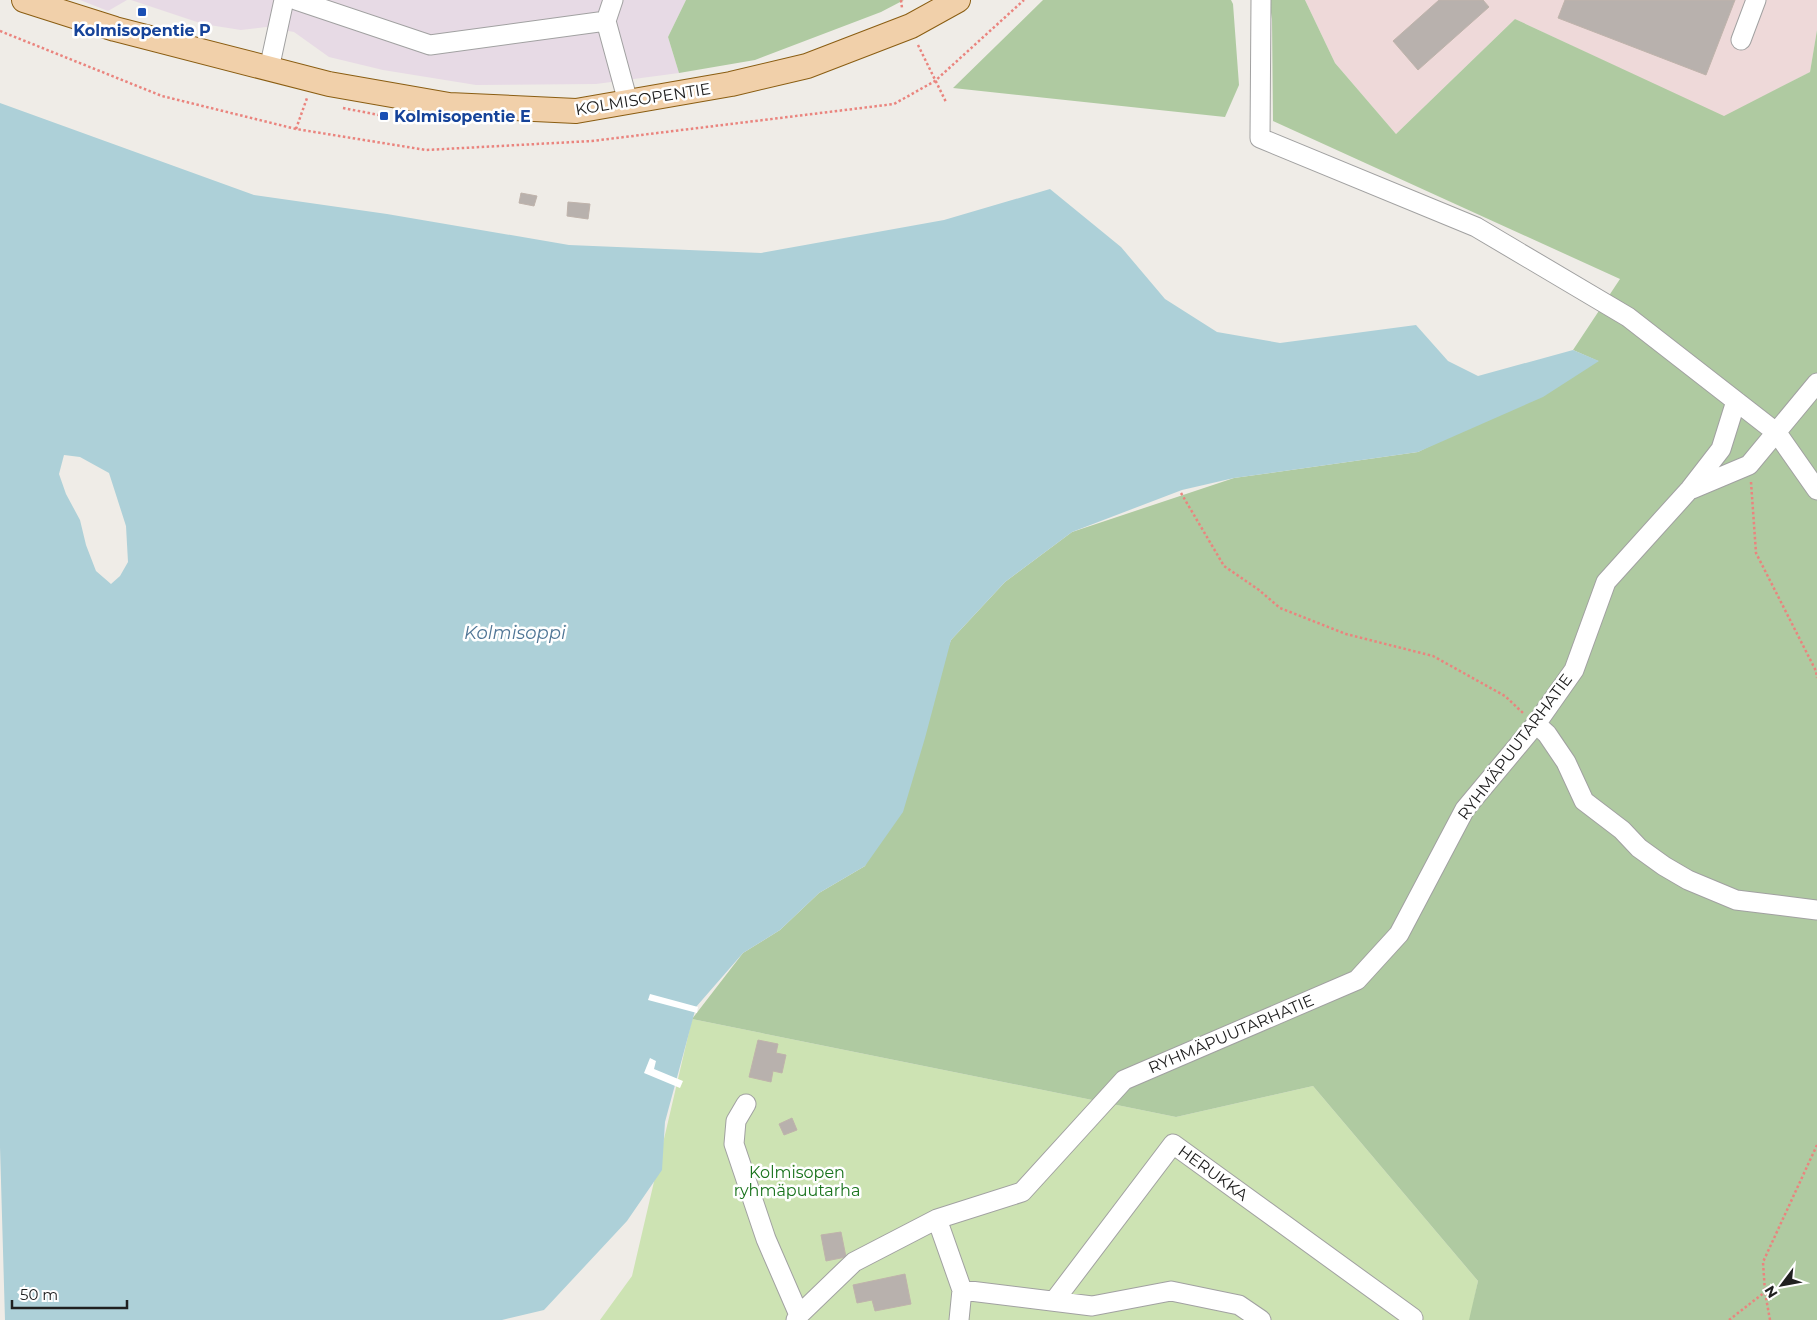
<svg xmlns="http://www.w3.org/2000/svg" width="1817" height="1320" font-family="Montserrat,sans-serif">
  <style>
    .commercial { fill: #eed9d9 }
    .industrial { fill: #e7dae5 }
    .grass { fill: #cde3b3 }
    .forest { fill: #afcaa1 }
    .water { fill: #add0d8; fill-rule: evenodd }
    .pier { fill: #fff }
    .building { fill: #b8b1ad; stroke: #bfb3ab }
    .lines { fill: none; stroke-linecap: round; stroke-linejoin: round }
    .minor-casing { stroke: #a1a1a1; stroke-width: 21 }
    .major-casing { stroke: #8a5d12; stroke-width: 26 }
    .path { stroke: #ea847e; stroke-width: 2.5; stroke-dasharray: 2.5 2.5; stroke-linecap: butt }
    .minor { stroke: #fff; stroke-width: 19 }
    .major { stroke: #f1d0aa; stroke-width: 24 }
    .transit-dot { fill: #1a4fb4; stroke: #fff; stroke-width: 2 }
    .labels { text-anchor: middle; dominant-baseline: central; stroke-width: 5; stroke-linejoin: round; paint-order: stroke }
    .transit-label { font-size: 16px; font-weight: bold; fill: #164399; stroke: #fff }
    .street-label { font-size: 16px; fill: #202020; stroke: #fff }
    .park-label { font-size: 16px; fill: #19731c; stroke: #fff }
    .water-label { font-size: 18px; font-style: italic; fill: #507696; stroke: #fff }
  </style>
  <rect width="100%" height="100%" fill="#efece7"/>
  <path class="commercial" d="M1305,0h512v30l-7,42 -86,45 -209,-98 -119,115 -61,-71z"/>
  <path class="industrial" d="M80,0h47l-19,11z
    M131,0h555l-18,37 11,36 -83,11 -120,1 -93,-15 -54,-13 -35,-25 -28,-5 -25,3 -38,-6z"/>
  <path class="grass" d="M692,1019l484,98 137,-31 165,195 -8,39h-870l32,-44z"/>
  <path class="forest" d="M686,0h218l-23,12 -126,48 -76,13 -11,-36z
    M1043,0h188l2,4 6,81 -14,32 -272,-29z
    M1269,0h36l30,63 61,71 119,-115 209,97 86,-44 7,-42v1290h-348l9,-39 -165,-195 -137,31 -484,-98 51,-66 37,-23 39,-37 46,-27 86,-226 54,-58 67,-50 162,-54 184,-26 180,-91 -25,-11 47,-71 -347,-158 -1,-102z"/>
  <path class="water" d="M0,103l254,92 133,19 182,31 192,8 183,-33 106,-31 71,58 44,52 52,33 63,11 136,-18 32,36 30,15 95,-26 26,11 -56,36 -125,55 -184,26 -52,12 -110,42 -67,50 -54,58 -26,98 -22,74 -38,54 -46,27 -39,37 -37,23 -47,54 -31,115 -3,48 -35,51 -83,89 -42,10h-497l-5,-173zM64,455l16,2 29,16 17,53 2,36 -8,14 -9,8 -15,-13 -10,-26 -6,-25 -14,-26 -7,-20z"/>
  <path class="pier" d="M650,994l48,13 -1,6 -49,-13z
    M650,1058l6,3 -2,8 29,12 -3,7 -36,-15z"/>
  <path class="building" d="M1439,0h44l6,7 -71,63 -25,-29z
    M1565,0h170l-29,75 -148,-57z
    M521,193l16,3 -3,10 -15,-3z
    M568,202l22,2 -2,15 -21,-3z
    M758,1040l20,4 -2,9 10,2 -4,18 -9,-2 -2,11 -22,-5z
    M792,1118l5,12 -13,5 -5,-11z
    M841,1232l5,25 -20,4 -5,-26z
    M905,1274l6,30 -36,7 -3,-11 -15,3 -4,-18z"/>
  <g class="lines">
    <defs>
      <path id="minor" d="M296,0l134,45 176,-24
        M613,0l-7,21 22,81
        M1261,0l-1,138 216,89 152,90 149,116 40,57
        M1741,40l15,-40
        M269,69l15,-69
        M1692,489l57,-24 68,-82
        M1536,724l11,10 19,28 18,39 38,29 17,18 25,18 24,14 48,20 81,10
        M746,1104l-10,17 -2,23 32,95 33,76 -3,5
        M937,1219l25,71 -3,30
        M962,1290l130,16 79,-15 68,14 22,15
        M1054,1301l119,-157 240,174 -2,2
        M799,1315l55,-53 83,-43 85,-27 102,-112 233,-100 42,-46 66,-125 71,-85 38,-54 32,-88 84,-93 31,-40 15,-48"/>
      <path id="major" d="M24,0l91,29 214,55 120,21 127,6 155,-27 76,-18 104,-40 47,-26"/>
    </defs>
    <use href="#minor" class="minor-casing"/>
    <use href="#major" class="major-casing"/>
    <path class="path" d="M901,0l1,8
      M0,31l162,65 134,33 130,21 166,-9 302,-37 41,-23 89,-81
      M918,45l28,57
      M343,108l41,8
      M296,129l11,-31
      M1751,482l5,71 60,118 1,7
      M1181,493l43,73 35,24 21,18 66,26 87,22 72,40 18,17
      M1729,1320l36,-28
      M1770,1320l-5,-28 -2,-30 54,-117"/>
    <use href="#minor" class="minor"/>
    <use href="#major" class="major"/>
  </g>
  <g class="transit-dot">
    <rect x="137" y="7" width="10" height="10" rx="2.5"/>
    <rect x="379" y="111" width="10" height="10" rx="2.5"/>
  </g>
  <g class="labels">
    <g class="transit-label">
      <text x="142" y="30">Kolmisopentie P</text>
      <text x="394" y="116" text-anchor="start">Kolmisopentie E</text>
    </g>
    <g class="street-label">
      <text transform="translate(643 99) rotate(-9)">KOLMISOPENTIE</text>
      <text transform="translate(1515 747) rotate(-53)">RYHMÄPUUTARHATIE</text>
      <text transform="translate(1231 1034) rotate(-23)">RYHMÄPUUTARHATIE</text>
      <text transform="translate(1213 1173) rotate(36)">HERUKKA</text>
    </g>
    <g class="park-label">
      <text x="797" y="1172">Kolmisopen<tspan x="797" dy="18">ryhmäpuutarha</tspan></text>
    </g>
    <g class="water-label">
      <text x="515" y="633">Kolmisoppi</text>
    </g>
  </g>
  <g transform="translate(1782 1285) rotate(238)" stroke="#ffffff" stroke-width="4" paint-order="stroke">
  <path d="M0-4L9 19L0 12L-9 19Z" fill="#202020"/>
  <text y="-8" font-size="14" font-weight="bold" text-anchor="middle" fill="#202020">N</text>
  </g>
  <path d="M12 1300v8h115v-8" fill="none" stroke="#202020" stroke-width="2.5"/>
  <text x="20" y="1300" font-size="15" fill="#202020" stroke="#ffffff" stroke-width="4" paint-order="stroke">50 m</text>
</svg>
